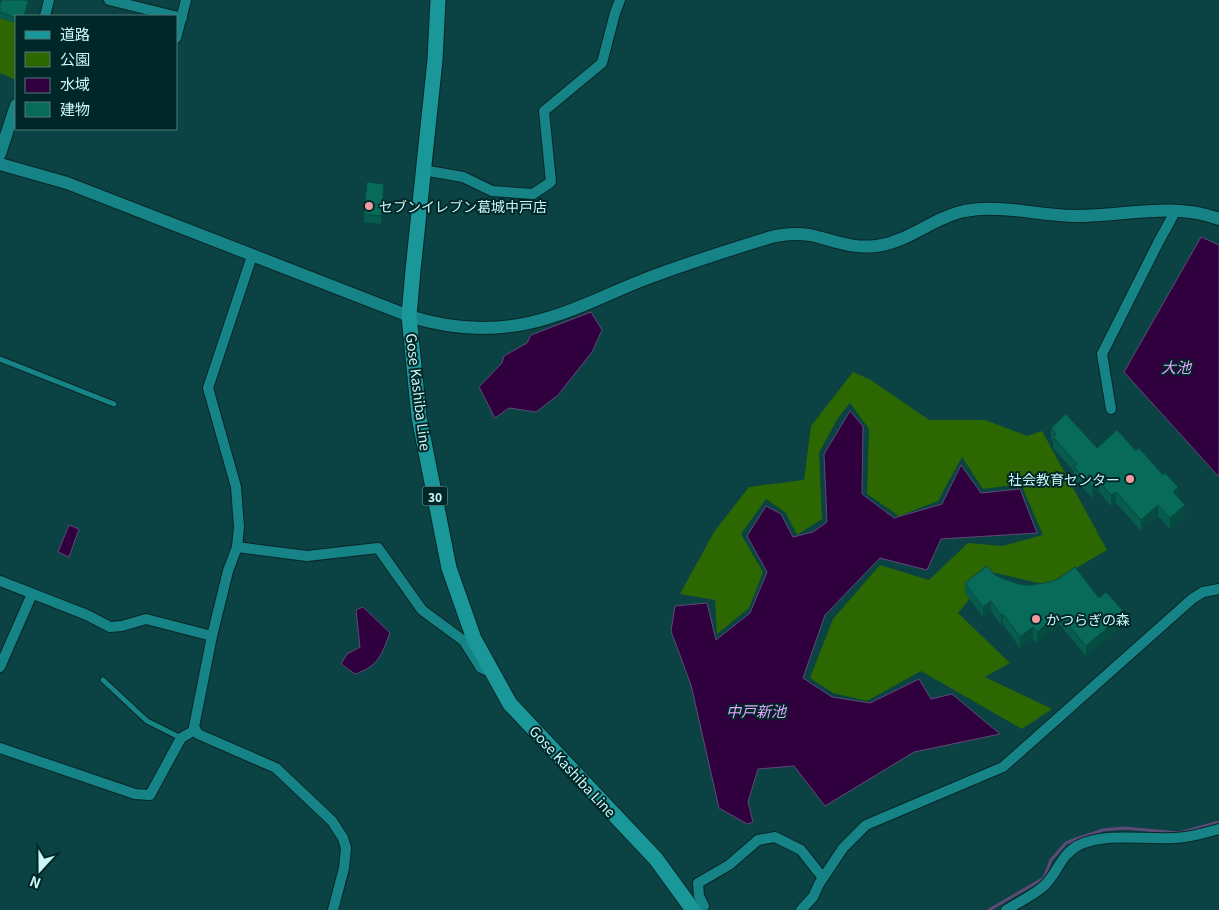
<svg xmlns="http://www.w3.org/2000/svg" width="1219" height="910" font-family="Georgia,'Noto Sans JP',serif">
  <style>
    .green { fill: #2c6702 }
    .water { fill: #30003e; stroke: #5e4a76 }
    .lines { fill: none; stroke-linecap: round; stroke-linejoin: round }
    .stream { stroke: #5e4a76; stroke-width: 3 }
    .service-casing { stroke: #072627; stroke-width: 7 }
    .minor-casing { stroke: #072627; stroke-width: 12 }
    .tertiary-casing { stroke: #072627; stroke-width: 14 }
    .primary-casing { stroke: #072627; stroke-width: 17 }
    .service { stroke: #168486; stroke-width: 5 }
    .minor { stroke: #168486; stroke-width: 10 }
    .tertiary { stroke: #168486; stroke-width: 12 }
    .primary { stroke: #1a9799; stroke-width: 15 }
    .wall { fill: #075c4d }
    .shaded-wall { fill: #064b3f }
    .building { fill: #086b5a; stroke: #064b3f }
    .poi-dot { fill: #f49b9f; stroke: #002728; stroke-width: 2 }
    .labels { text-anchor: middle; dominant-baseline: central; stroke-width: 4; stroke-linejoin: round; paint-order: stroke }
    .shield { fill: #002728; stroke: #8eb9b9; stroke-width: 1 }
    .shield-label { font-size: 12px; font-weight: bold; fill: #cbf7f7 }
    .poi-label { font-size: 14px; fill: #cbf7f7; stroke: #002728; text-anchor: start }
    .street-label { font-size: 14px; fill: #cbf7f7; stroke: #002728 }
    .water-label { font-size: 15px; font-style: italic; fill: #e7a6fe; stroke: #002728 }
  </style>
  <rect width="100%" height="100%" fill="#0b4244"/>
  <path class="green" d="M0,18l16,5v57l-16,-7z
    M853,372l18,8 58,40h56l42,16 15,-5 65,119 -60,35 -56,-13 -33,41 52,50 -25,14 67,32 -30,20 -101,-58 -54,30 -34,-8 -23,-15 23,-59 47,-54 49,15 39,-37 34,3 41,-11 -22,-51 -38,5 -21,-32 -24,44 -39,15 -32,-22 2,-65 -19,-26 -12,15 -19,35 3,66 -25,16 -11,-22 -20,-14 -25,35 22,38 -14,36 -32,26 -2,-34 -35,-6 34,-62 35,-45 55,-7 7,-54z"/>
  <path class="water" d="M1201,237l18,8v232l-95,-105z
    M591,312l11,18 -10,22 -34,43 -22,17 -27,-4 -14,10 -16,-31 23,-24 2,-7 23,-13 4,-8z
    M850,411l13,15 -1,68 32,24 48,-14 19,-39 20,28 39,-4 17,44 -96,6 -14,31 -47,-12 -55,57 -22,63 29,19 38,6 49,-24 12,20 21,-5 48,40 -86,18 -89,54 -31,-40 -36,3 -10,33 5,20 -6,2 -28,-16 -28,-123 -20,-54 4,-25 32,-3 9,37 34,-27 17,-41 -20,-36 19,-30 15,8 12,23 20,-5 14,-10 -3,-68z
    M69,525l10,4 -10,28 -11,-5z
    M363,607l27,26c-9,22 -11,33 -35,41l-14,-10 6,-10 13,-7 -4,-37z"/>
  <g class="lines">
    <path class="stream" d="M989,910l55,-32 7,-18 15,-17 10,-4 27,-9 21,-2 55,5 40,-11"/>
    <defs>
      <path id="service" d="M0,359l114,45
        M103,680l44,41 34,17"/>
      <path id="minor" d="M109,0l73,18
        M45,16l4,-16
        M176,38l10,-38
        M423,170l40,7 29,14 41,3 18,-12 -7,-71 58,-48 13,-50 5,-13
        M252,256l-44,132 28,99 3,40 -2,20 -9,24 -16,65 -18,91 4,7 78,34 56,53 11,17 3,10 -2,20 -11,42
        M1111,409l-9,-55 56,-111 18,-33
        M237,547l70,9 71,-8 44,62 42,31 17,27 12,5
        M0,581l87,34 23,12 12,-1 24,-7 66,17
        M0,667l32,-73
        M0,748l135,46 15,1 31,-57 14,-8
        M701,910l3,-4 -5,-10 -1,-13 31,-18 29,-25 17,-3 26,13 22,28
        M801,910l12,-13 6,-13 24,-36 23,-23 137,-58 189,-168 11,-7 16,-3
        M1006,910c13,-8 28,-15 39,-25 13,-13 16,-31 34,-40 29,-13 64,-5 95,-7 16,0 30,-5 45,-9"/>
      <path id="tertiary" d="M0,154l16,-49
        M0,164l67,19 342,133c47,15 96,16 142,1 31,-9 61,-25 92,-37 41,-16 83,-29 125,-42 14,-4 27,-5 42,-3 23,5 41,14 66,11 33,-4 56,-28 88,-35 36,-7 72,4 109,5 48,1 99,-15 146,3"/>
      <path id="primary" d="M438,0l-3,60 -22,210 -4,46 10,101 30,151 25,71 36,65 146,155 37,51"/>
    </defs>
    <use href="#service" class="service-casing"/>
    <use href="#minor" class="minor-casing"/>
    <use href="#tertiary" class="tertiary-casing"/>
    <use href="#primary" class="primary-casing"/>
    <use href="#service" class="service"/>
    <use href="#minor" class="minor"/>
    <use href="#tertiary" class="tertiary"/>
    <use href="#primary" class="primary"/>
  </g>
  <path class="wall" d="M0,4l28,3 -12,9v7l-16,-5z
    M384,192l-3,32 -17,-2v-8z
    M1051,428l46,20 81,50 7,18 -15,13 -12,-13 -17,15 -25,-28 -5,3 -12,-14 -7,6 -18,-20v-7l-21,-23v-6l-2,-3z
    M995,575l9,4 18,6 103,39 -39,32 -27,-32 -22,19 -4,-5 -13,10 -17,-24 -2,1 -10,-14 -8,6 -18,-24v-10z"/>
  <path class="shaded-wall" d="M28,1v6l-3,9h-1z
    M384,184v8l-3,32v-8z
    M1099,481v11l-7,6v-11z
    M1178,487v11l-5,-6z
    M1116,492v11l-5,3v-11z
    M1158,505v11l-17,15v-11z
    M1185,505v11l-15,13v-11z
    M991,601v10l-8,6v-10z
    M1125,613v11l-39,32v-10z
    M1003,614v10l-2,1v-10z
    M1059,614v10l-22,19v-11z
    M1033,627v11l-13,10v-11z"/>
  <path class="building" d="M2,0h23l3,1 -4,15h-8v2l-16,-6v-8z
    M367,182l17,2 -3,32 -17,-2z
    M1066,414l31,34 20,-18 19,21 3,-3 24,27 2,-2 13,14 -5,5 12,13 -15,13 -12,-13 -17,15 -25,-28 -5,3 -12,-14 -7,6 -18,-20 3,-3 -24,-27 3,-3 -5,-6z
    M987,566l8,9 9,4 18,6h9l19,-3 8,-3 17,-12 24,31 7,-6 19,21 -39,33 -27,-32 -22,18 -4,-5 -13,10 -17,-23 -2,1 -10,-14 -8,6 -18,-24z"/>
  <g class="poi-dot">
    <circle cx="369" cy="206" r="5"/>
    <circle cx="1130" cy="479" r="5"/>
    <circle cx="1036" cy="619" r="5"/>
  </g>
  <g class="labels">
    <rect class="shield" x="422.5" y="486.5" width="25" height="19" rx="4"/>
    <g class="shield-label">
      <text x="435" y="496">30</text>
    </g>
    <g class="poi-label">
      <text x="379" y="206">セブンイレブン葛城中戸店</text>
      <text x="1120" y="479" text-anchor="end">社会教育センター</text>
      <text x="1046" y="619">かつらぎの森</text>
    </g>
    <g class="street-label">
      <text transform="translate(419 392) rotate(83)">Gose Kashiba Line</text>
      <text transform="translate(573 771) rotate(47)">Gose Kashiba Line</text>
    </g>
    <g class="water-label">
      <text x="1176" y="366">大池</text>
      <text x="756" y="710">中戸新池</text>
    </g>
  </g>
  <rect x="15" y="15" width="162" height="115" fill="#002728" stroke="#517a7b"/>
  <rect x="25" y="31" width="25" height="8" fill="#1a9799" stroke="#517a7b"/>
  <text x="60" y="40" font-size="15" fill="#cbf7f7">道路</text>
  <rect x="25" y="52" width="25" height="15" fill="#2c6702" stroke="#517a7b"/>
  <text x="60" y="65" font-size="15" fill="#cbf7f7">公園</text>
  <rect x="25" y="78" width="25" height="15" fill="#30003e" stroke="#517a7b"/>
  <text x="60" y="90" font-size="15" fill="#cbf7f7">水域</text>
  <rect x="25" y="102" width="25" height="15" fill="#086b5a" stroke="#517a7b"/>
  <text x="60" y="115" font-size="15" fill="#cbf7f7">建物</text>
  <g transform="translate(40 870) rotate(201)" stroke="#002728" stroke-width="4" paint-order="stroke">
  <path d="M0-4L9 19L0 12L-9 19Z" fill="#cbf7f7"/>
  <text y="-8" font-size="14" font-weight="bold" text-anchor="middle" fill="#cbf7f7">N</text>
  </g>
</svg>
